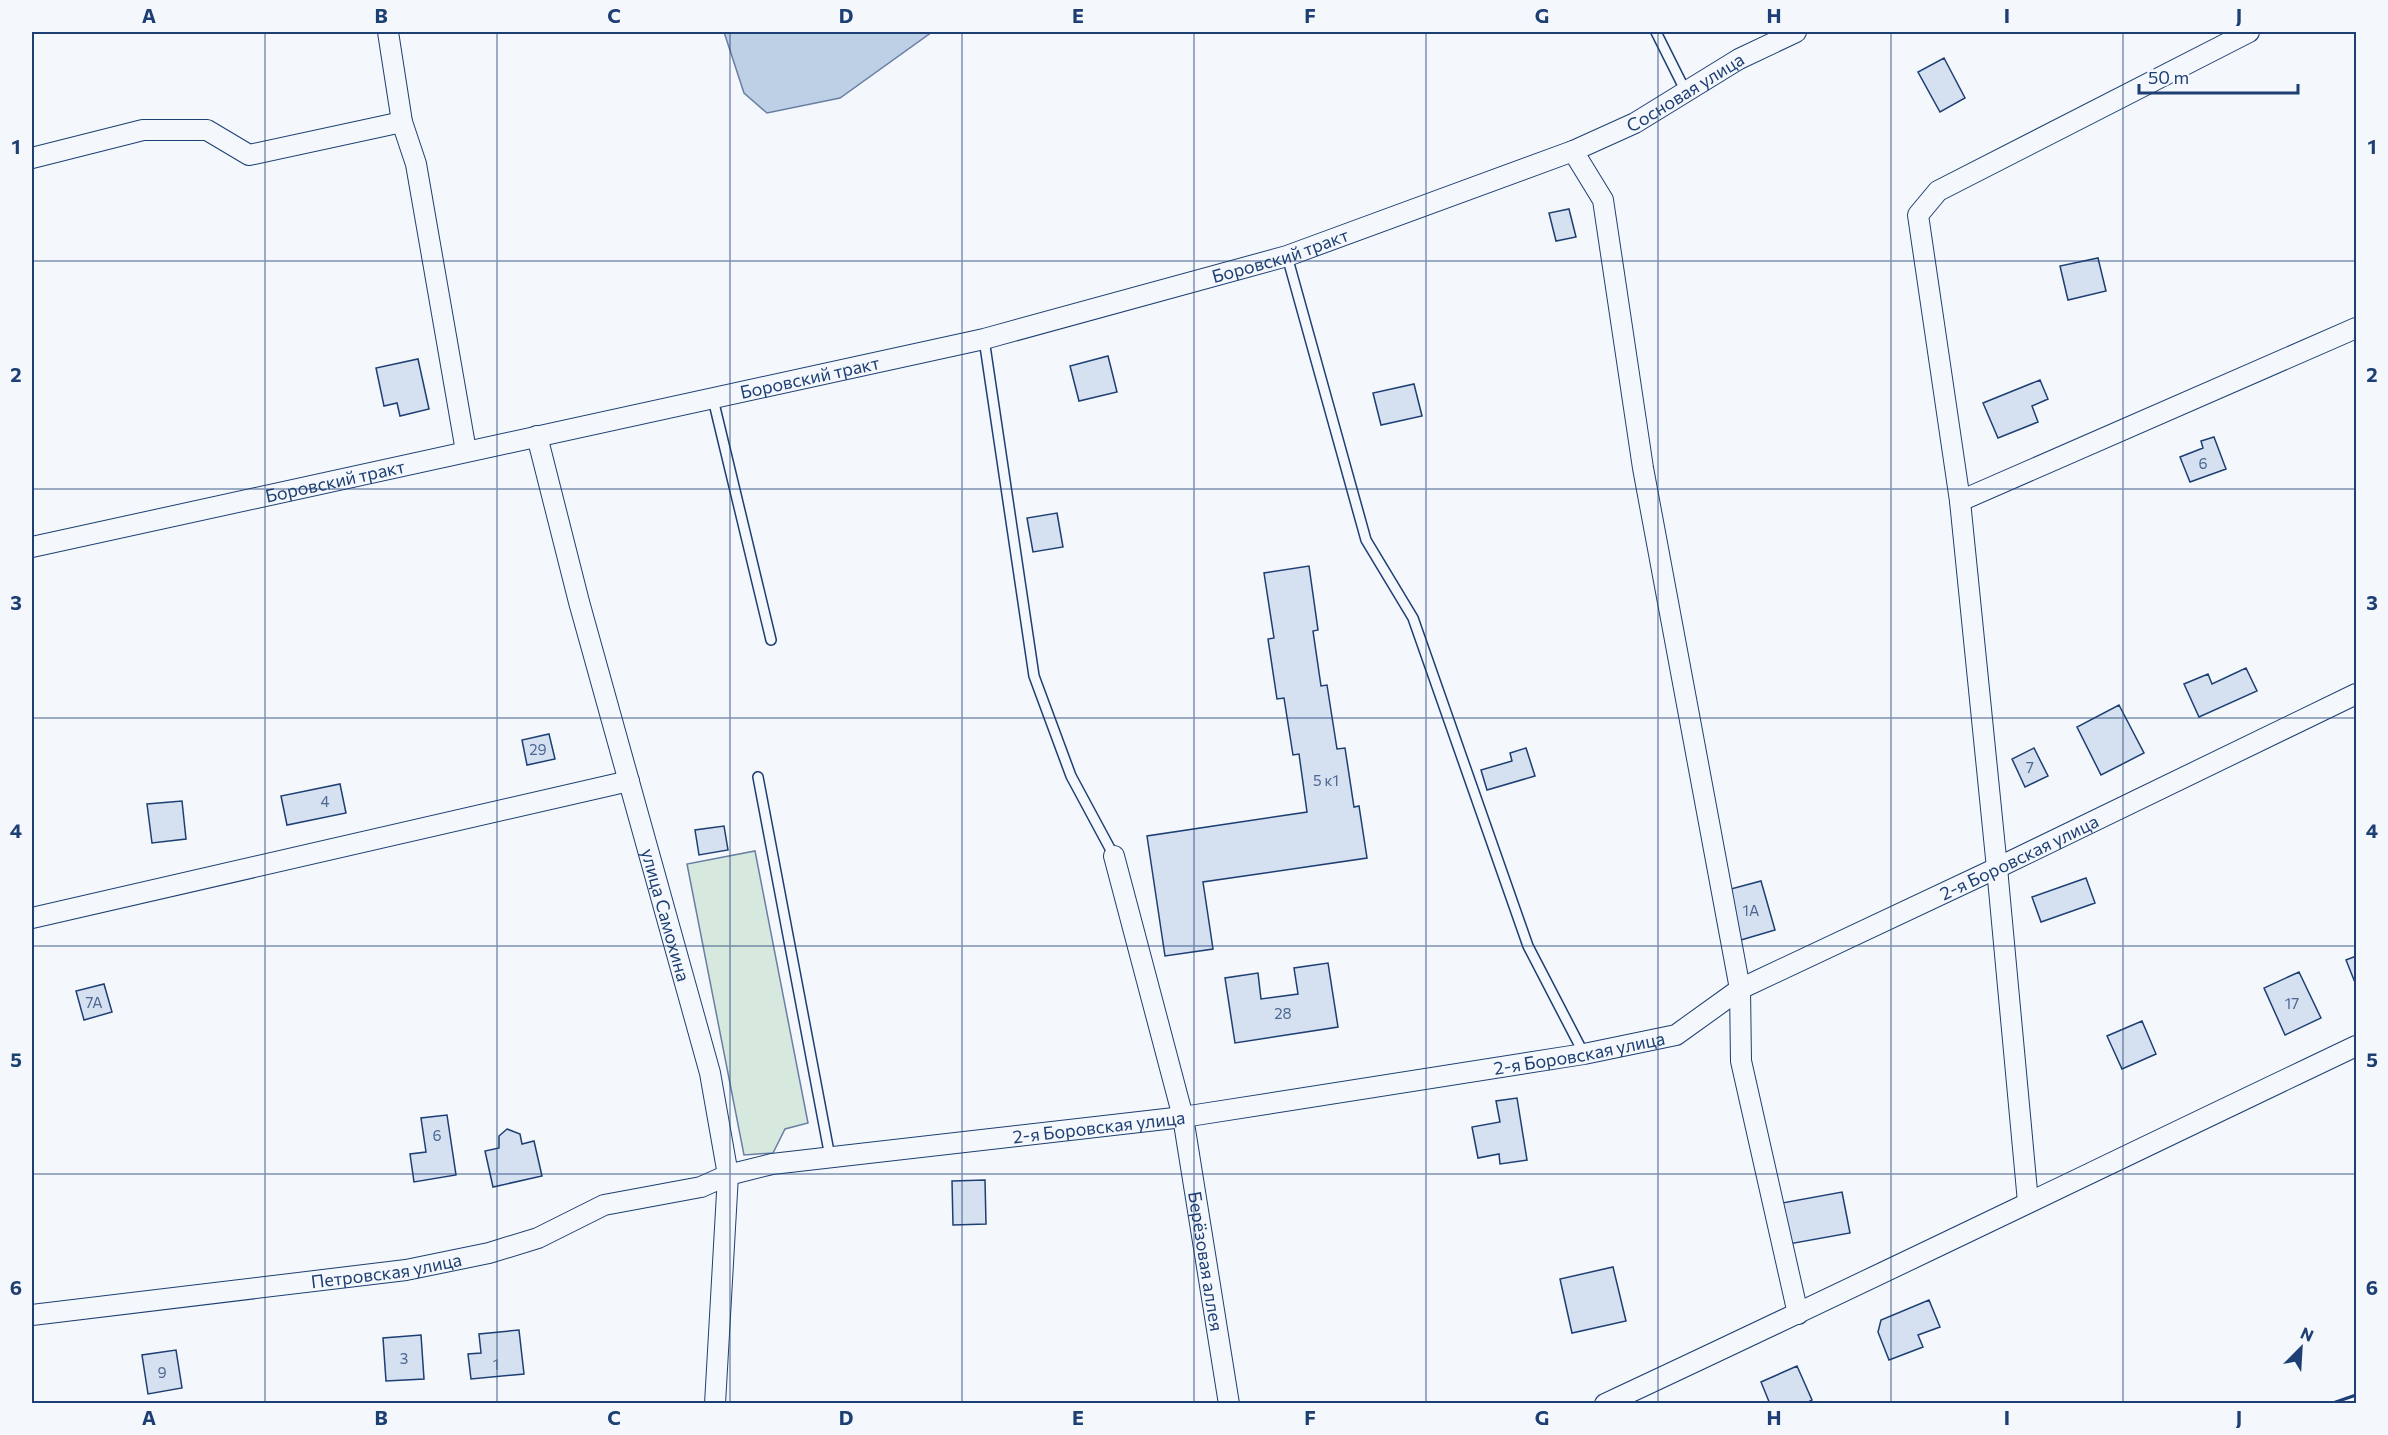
<svg xmlns="http://www.w3.org/2000/svg" width="2388" height="1435" font-family="Commissioner,sans-serif">
  <style>
    .green { fill: #d7e8df; stroke: #687fa3; stroke-width: 1.5 }
    .water { fill: #bed0e5; stroke: #687fa3; stroke-width: 1.5 }
    .building { fill: #d5e0f0; stroke: #1d3f73; stroke-width: 1.5 }
    .lines { fill: none; stroke-linecap: round; stroke-linejoin: round }
    .lane-casing { stroke: #1d3f73; stroke-width: 12 }
    .street-casing { stroke: #1d3f73; stroke-width: 22 }
    .lane { stroke: #f4f7fb; stroke-width: 9 }
    .street { stroke: #f4f7fb; stroke-width: 20 }
    .wall { stroke: #1d3f73; stroke-width: 3 }
    .grid { fill: none; stroke: #1d3f73; stroke-width: 1.5; stroke-opacity: 0.55 }
    .labels { text-anchor: middle; dominant-baseline: central; stroke-width: 4.5; stroke-linejoin: round; paint-order: stroke }
    .number-label { font-size: 15px; fill: #4b6792 }
    .street-label { font-size: 18px; fill: #1d3f73; stroke: #f4f7fb }
    .neatline { fill: none; stroke: #1d3f73; stroke-width: 2 }
    .grid-label { font-size: 20px; text-anchor: middle; font-weight: bold; fill: #1d3f73 }
  </style>
  <rect width="100%" height="100%" fill="#f4f7fb"/>
  <path class="green" d="M755,851l53,272 -23,6 -12,24 -29,2 -57,-291z"/>
  <path class="water" d="M724,32h208l-92,66 -73,15 -23,-20z"/>
  <path class="building" d="M1944,58l21,40 -25,14 -22,-40z
    M1569,209l7,28 -20,4 -7,-28z
    M2098,258l8,33 -38,9 -8,-34z
    M1108,356l9,36 -38,9 -9,-35z
    M418,359l11,50 -29,7 -3,-13 -13,3 -8,-38z
    M2040,380l8,19 -16,7 6,16 -40,16 -15,-35z
    M1414,384l8,32 -41,9 -8,-32z
    M2214,437l12,32 -36,13 -10,-25 23,-9 -2,-7z
    M1057,513l6,34 -30,5 -6,-34z
    M1309,566l9,64 -5,1 8,55 6,-1 10,64 8,-1 9,59 5,-1 8,52 -164,24 10,67 -48,7 -18,-120 160,-24 -8,-58 -6,1 -9,-57 -7,1 -9,-60 6,-1 -10,-65z
    M2246,668l11,23 -58,26 -15,-33 24,-10 4,10z
    M2119,705l25,48 -43,22 -24,-48z
    M549,734l6,25 -28,6 -5,-25z
    M1526,748l9,28 -48,14 -6,-20 31,-9 -2,-8z
    M2034,748l14,28 -23,11 -13,-28z
    M340,784l6,29 -59,12 -6,-29z
    M182,801l4,38 -34,4 -5,-39z
    M724,826l4,24 -29,5 -4,-25z
    M2086,878l9,25 -54,19 -9,-25z
    M1761,881l14,49 -34,10 -14,-50z
    M2356,956v29l-10,-25z
    M1328,963l10,64 -103,16 -10,-65 33,-5 3,26 37,-5 -4,-26z
    M2299,972l22,46 -36,17 -21,-47z
    M104,984l8,28 -28,8 -8,-29z
    M2142,1021l14,33 -34,15 -15,-33z
    M1517,1098l10,62 -27,4 -1,-10 -21,4 -6,-31 28,-5 -4,-21z
    M447,1115l9,60 -42,7 -4,-28 16,-2 -5,-34z
    M507,1129l13,5 2,10 12,-3 8,35 -49,11 -8,-36 14,-3v-12z
    M985,1180l1,44 -33,1 -1,-44z
    M1842,1192l8,41 -61,11 -7,-41z
    M1613,1267l13,54 -54,12 -12,-54z
    M1929,1300l11,27 -22,8 5,12 -34,13 -11,-28 3,-12z
    M519,1330l5,44 -53,5 -3,-25 13,-1 -2,-19z
    M421,1335l3,44 -38,2 -3,-43z
    M176,1350l6,38 -34,6 -6,-39z
    M1797,1366l15,34 -7,4h-35l-9,-22z"/>
  <g class="lines">
    <defs>
      <path id="lane" d="M1656,32l30,60
        M1287,256l79,284 47,78 115,328 56,108
        M984,339l50,337 37,100 43,80
        M713,399l58,241
        M758,777l72,380"/>
      <g id="street">
        <path d="M388,32l14,90 14,42 50,287"/>
        <path d="M1573,151l30,49 40,268 97,521 1,72 57,253"/>
        <path d="M32,158l111,-28h64l42,25 153,-33"/>
        <path id="s1" d="M537,436l42,166 131,471 18,102 -13,229"/>
        <path d="M1960,501l396,-173"/>
        <path id="s2" d="M32,547l952,-208 303,-83 286,-105 62,-28 104,-64 57,-27"/>
        <path id="s3" d="M1114,856l69,261 46,287"/>
        <path d="M32,918l597,-137"/>
        <path d="M2028,1202l-31,-334 -37,-367 -42,-286 20,-24 311,-159"/>
        <path id="s4" d="M32,1315l374,-45 83,-17 49,-15 66,-33 97,-18 27,-12 44,-11 411,-47 401,-63 92,-19 64,-46 257,-121 359,-174"/>
        <path d="M1605,1404c251,-117 501,-239 751,-358"/>
      </g>
    </defs>
    <use href="#lane" class="lane-casing"/>
    <use href="#street" class="street-casing"/>
    <use href="#lane" class="lane"/>
    <use href="#street" class="street"/>
    <path class="wall" d="M2330,1404l26,-9"/>
  </g>
  <path class="grid" d="M265,32v1372M497,32v1372M730,32v1372M962,32v1372M1194,32v1372M1426,32v1372M1658,32v1372M1891,32v1372M2123,32v1372M32,261h2324M32,489h2324M32,718h2324M32,946h2324M32,1174h2324"/>
  <g class="labels">
    <g class="number-label">
      <text x="2203" y="463">6</text>
      <text x="538" y="749">29</text>
      <text x="2030" y="767">7</text>
      <text x="1326" y="780">5 к1</text>
      <text x="325" y="801">4</text>
      <text x="1751" y="910">1А</text>
      <text x="94" y="1002">7А</text>
      <text x="2292" y="1003">17</text>
      <text x="1283" y="1013">28</text>
      <text x="437" y="1135">6</text>
      <text x="404" y="1358">3</text>
      <text x="496" y="1364">1</text>
      <text x="162" y="1372">9</text>
    </g>
    <g class="street-label">
      <text stroke="none"><textPath href="#s2" startOffset="1720">Сосновая улица</textPath></text>
      <text stroke="none"><textPath href="#s2" startOffset="1282">Боровский тракт</textPath></text>
      <text stroke="none"><textPath href="#s2" startOffset="796">Боровский тракт</textPath></text>
      <text stroke="none"><textPath href="#s2" startOffset="310">Боровский тракт</textPath></text>
      <text stroke="none"><textPath href="#s4" startOffset="2061">2-я Боровская улица</textPath></text>
      <text stroke="none"><textPath href="#s1" startOffset="496">улица Самохина</textPath></text>
      <text stroke="none"><textPath href="#s4" startOffset="1575">2-я Боровская улица</textPath></text>
      <text stroke="none"><textPath href="#s4" startOffset="1089">2-я Боровская улица</textPath></text>
      <text stroke="none"><textPath href="#s3" startOffset="416">Берёзовая аллея</textPath></text>
      <text stroke="none"><textPath href="#s4" startOffset="357">Петровская улица</textPath></text>
    </g>
  </g>
  <rect width="2388" height="1435" fill="none" stroke="#f4f7fb" stroke-width="66"/>
  <g transform="translate(2301 1348) rotate(24)" stroke="#f4f7fb" stroke-width="4.5" paint-order="stroke">
  <path d="M0-4.5L10 22L0 15L-10 22Z" fill="#1d3f73"/>
  <text y="-9" font-size="16" font-weight="bold" text-anchor="middle" fill="#1d3f73">N</text>
  </g>
  <path d="M2139 84v9h159v-9" fill="none" stroke="#1d3f73" stroke-width="3"/>
  <text x="2148" y="84" font-size="18" fill="#1d3f73" stroke="#f4f7fb" stroke-width="4.5" paint-order="stroke">50 m</text>
  <rect x="33" y="33" width="2322" height="1369" class="neatline"/>
  <g class="grid-label">
    <text x="149" y="23">A</text>
    <text x="381" y="23">B</text>
    <text x="614" y="23">C</text>
    <text x="846" y="23">D</text>
    <text x="1078" y="23">E</text>
    <text x="1310" y="23">F</text>
    <text x="1542" y="23">G</text>
    <text x="1774" y="23">H</text>
    <text x="2007" y="23">I</text>
    <text x="2239" y="23">J</text>
    <text x="16" y="154">1</text>
    <text x="2372" y="154">1</text>
    <text x="16" y="382">2</text>
    <text x="2372" y="382">2</text>
    <text x="16" y="610">3</text>
    <text x="2372" y="610">3</text>
    <text x="16" y="838">4</text>
    <text x="2372" y="838">4</text>
    <text x="16" y="1067">5</text>
    <text x="2372" y="1067">5</text>
    <text x="16" y="1295">6</text>
    <text x="2372" y="1295">6</text>
    <text x="149" y="1425">A</text>
    <text x="381" y="1425">B</text>
    <text x="614" y="1425">C</text>
    <text x="846" y="1425">D</text>
    <text x="1078" y="1425">E</text>
    <text x="1310" y="1425">F</text>
    <text x="1542" y="1425">G</text>
    <text x="1774" y="1425">H</text>
    <text x="2007" y="1425">I</text>
    <text x="2239" y="1425">J</text>
  </g>
</svg>
